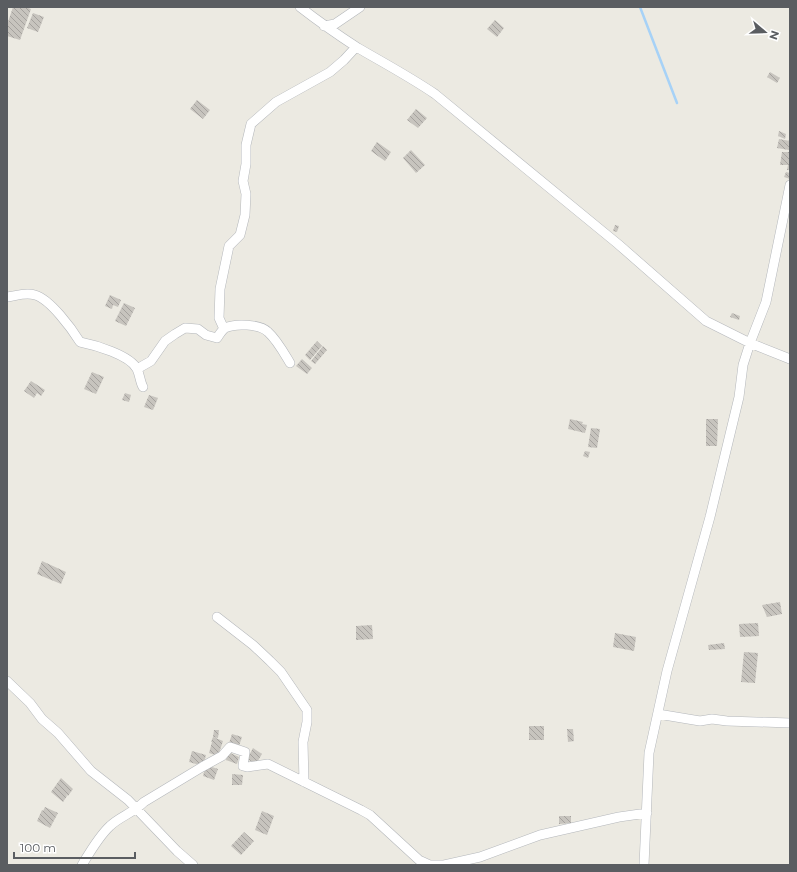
<svg xmlns="http://www.w3.org/2000/svg" width="797" height="872" font-family="Montserrat,sans-serif">
  <style>
    .lines { fill: none; stroke-linecap: round; stroke-linejoin: round }
    .stream { stroke: #a7d2f7; stroke-width: 2.5 }
    .building { fill: url(#building-back-hatch) }
    .street-casing { stroke: #b4b7bb; stroke-width: 10 }
    .street { stroke: #fff; stroke-width: 9 }
  </style>
  <defs>
    <pattern id="building-back-hatch" width="6" height="6" patternUnits="userSpaceOnUse"><rect width="6" height="6" fill="#c7c4be"/><path d="M-1 5l2 2M0 0l6 6M5-1l2 2" fill="none" stroke="#a5a29e"/></pattern>
  </defs>
  <rect width="100%" height="100%" fill="#eceae2"/>
  <g class="lines">
    <path class="stream" d="M640,7l37,96"/>
  </g>
  <path class="building" d="M13,7h13l5,2 -11,31 -13,-4v-15l1,1z
    M33,13l11,4 -6,15 -11,-4z
    M495,20l9,8 -7,9 -10,-8z
    M770,72l10,6 -3,5 -10,-6z
    M197,100l13,10 -7,9 -13,-10z
    M416,109l11,9 -9,10 -11,-8z
    M779,131l7,3 -1,5 -7,-3z
    M779,139l11,2 -1,9 -12,-2z
    M377,142l14,10 -6,9 -14,-10z
    M411,150l14,15 -9,8 -13,-15z
    M782,152h8v18h-3l1,-5h-8z
    M786,172l4,1v6l-6,-2z
    M615,225l4,1 -2,6 -4,-1z
    M110,295l11,5 -3,7 -5,-2 -1,4 -7,-3z
    M124,303l11,5 -9,18 -11,-5z
    M732,313l8,3 -1,4 -9,-3z
    M317,341l5,5 -12,14 -5,-5z
    M323,346l4,4 -12,14 -4,-3z
    M302,359l10,9 -5,6 -11,-8z
    M92,372l12,5 -8,17 -12,-5z
    M31,381l14,9 -4,6 -4,-3 -3,5 -10,-7z
    M125,393l6,2 -2,7 -7,-2z
    M149,395l9,3 -5,12 -9,-3z
    M570,419l13,3 -1,2 5,1 -2,8 -17,-4z
    M706,419h12l-1,27h-11z
    M591,428l9,1 -3,19 -9,-1z
    M585,451l5,1 -2,6 -5,-2z
    M42,561l24,11 -5,12 -24,-10z
    M780,602l2,12 -15,3 -5,-12z
    M758,623l1,13 -19,1 -1,-13z
    M372,625l1,14 -17,1v-14z
    M615,633l21,4 -2,14 -21,-4z
    M724,643l1,6 -16,1 -1,-5z
    M744,652l14,1 -3,30 -14,-1z
    M529,726h15v14h-15z
    M567,729h6l1,12 -6,1z
    M214,730h5l-1,8 -5,-1z
    M232,734l10,3 -3,9 -10,-3z
    M213,737l10,4 -5,15 -9,-3 3,-11h-1z
    M253,748l9,6 -6,10 -9,-5z
    M192,751l14,4 -3,11 -14,-4z
    M228,752l11,5 -2,7 -11,-4z
    M206,765l12,4 -4,11 -11,-4z
    M232,774l11,1 -1,10h-10z
    M61,778l12,11 -5,7 -2,-2 1,2 -4,6 -12,-10z
    M45,807l13,6 -8,15 -13,-7 5,-11 1,1z
    M262,811l12,5 -7,19 -12,-5z
    M559,816h12v7l-12,1z
    M244,832l10,9 -13,14 -10,-9z"/>
  <g class="lines">
    <defs>
      <path id="street" d="M300,7c18,14 38,28 58,41 26,15 52,29 77,46l183,150 88,77 44,22 40,16
        M324,26l11,-2 25,-17
        M7,297c9,-1 18,-5 28,-2 15,4 37,34 45,47 15,3 50,13 57,27 3,6 3,13 6,18
        M224,329l-5,-11 1,-29 9,-43 11,-11 5,-20 1,-21 -3,-13 3,-17v-19l5,-21 25,-22 54,-30 14,-12 12,-13
        M137,369l14,-8 14,-20 10,-7 10,-6 13,1 8,6 11,3c2,-3 5,-8 8,-10 10,-5 35,-4 43,4 9,8 16,21 22,31
        M217,617l36,28 17,16 11,11 26,38v12l-4,20 1,40
        M7,681l23,22 12,16 16,14 33,38 37,29 49,51 16,14
        M658,714l42,7 12,-2 15,2 63,2
        M82,865c8,-13 17,-29 28,-39 9,-9 23,-13 34,-24l58,-35 20,-11 8,-9 15,5 -2,14 4,1 21,-3 93,46 9,5 49,45 11,5h14l36,-8 60,-22 79,-18 28,-4
        M644,865l5,-112 18,-82 43,-154 29,-120 4,-32 7,-22 16,-41 24,-117"/>
    </defs>
    <use href="#street" class="street-casing"/>
    <use href="#street" class="street"/>
  </g>
  <rect width="797" height="872" fill="none" stroke="#5a5d61" stroke-width="16"/>
  <g transform="translate(765 32) rotate(109)" stroke="#ffffff" stroke-width="3" paint-order="stroke">
  <path d="M0-3L7 15L0 10L-7 15Z" fill="#5a5d61"/>
  <text y="-6" font-size="11" font-weight="bold" text-anchor="middle" fill="#5a5d61">N</text>
  </g>
  <path d="M14 852v6h121v-6" fill="none" stroke="#5a5d61" stroke-width="2"/>
  <text x="20" y="852" font-size="12" fill="#5a5d61" stroke="#ffffff" stroke-width="3" paint-order="stroke">100 m</text>
</svg>
